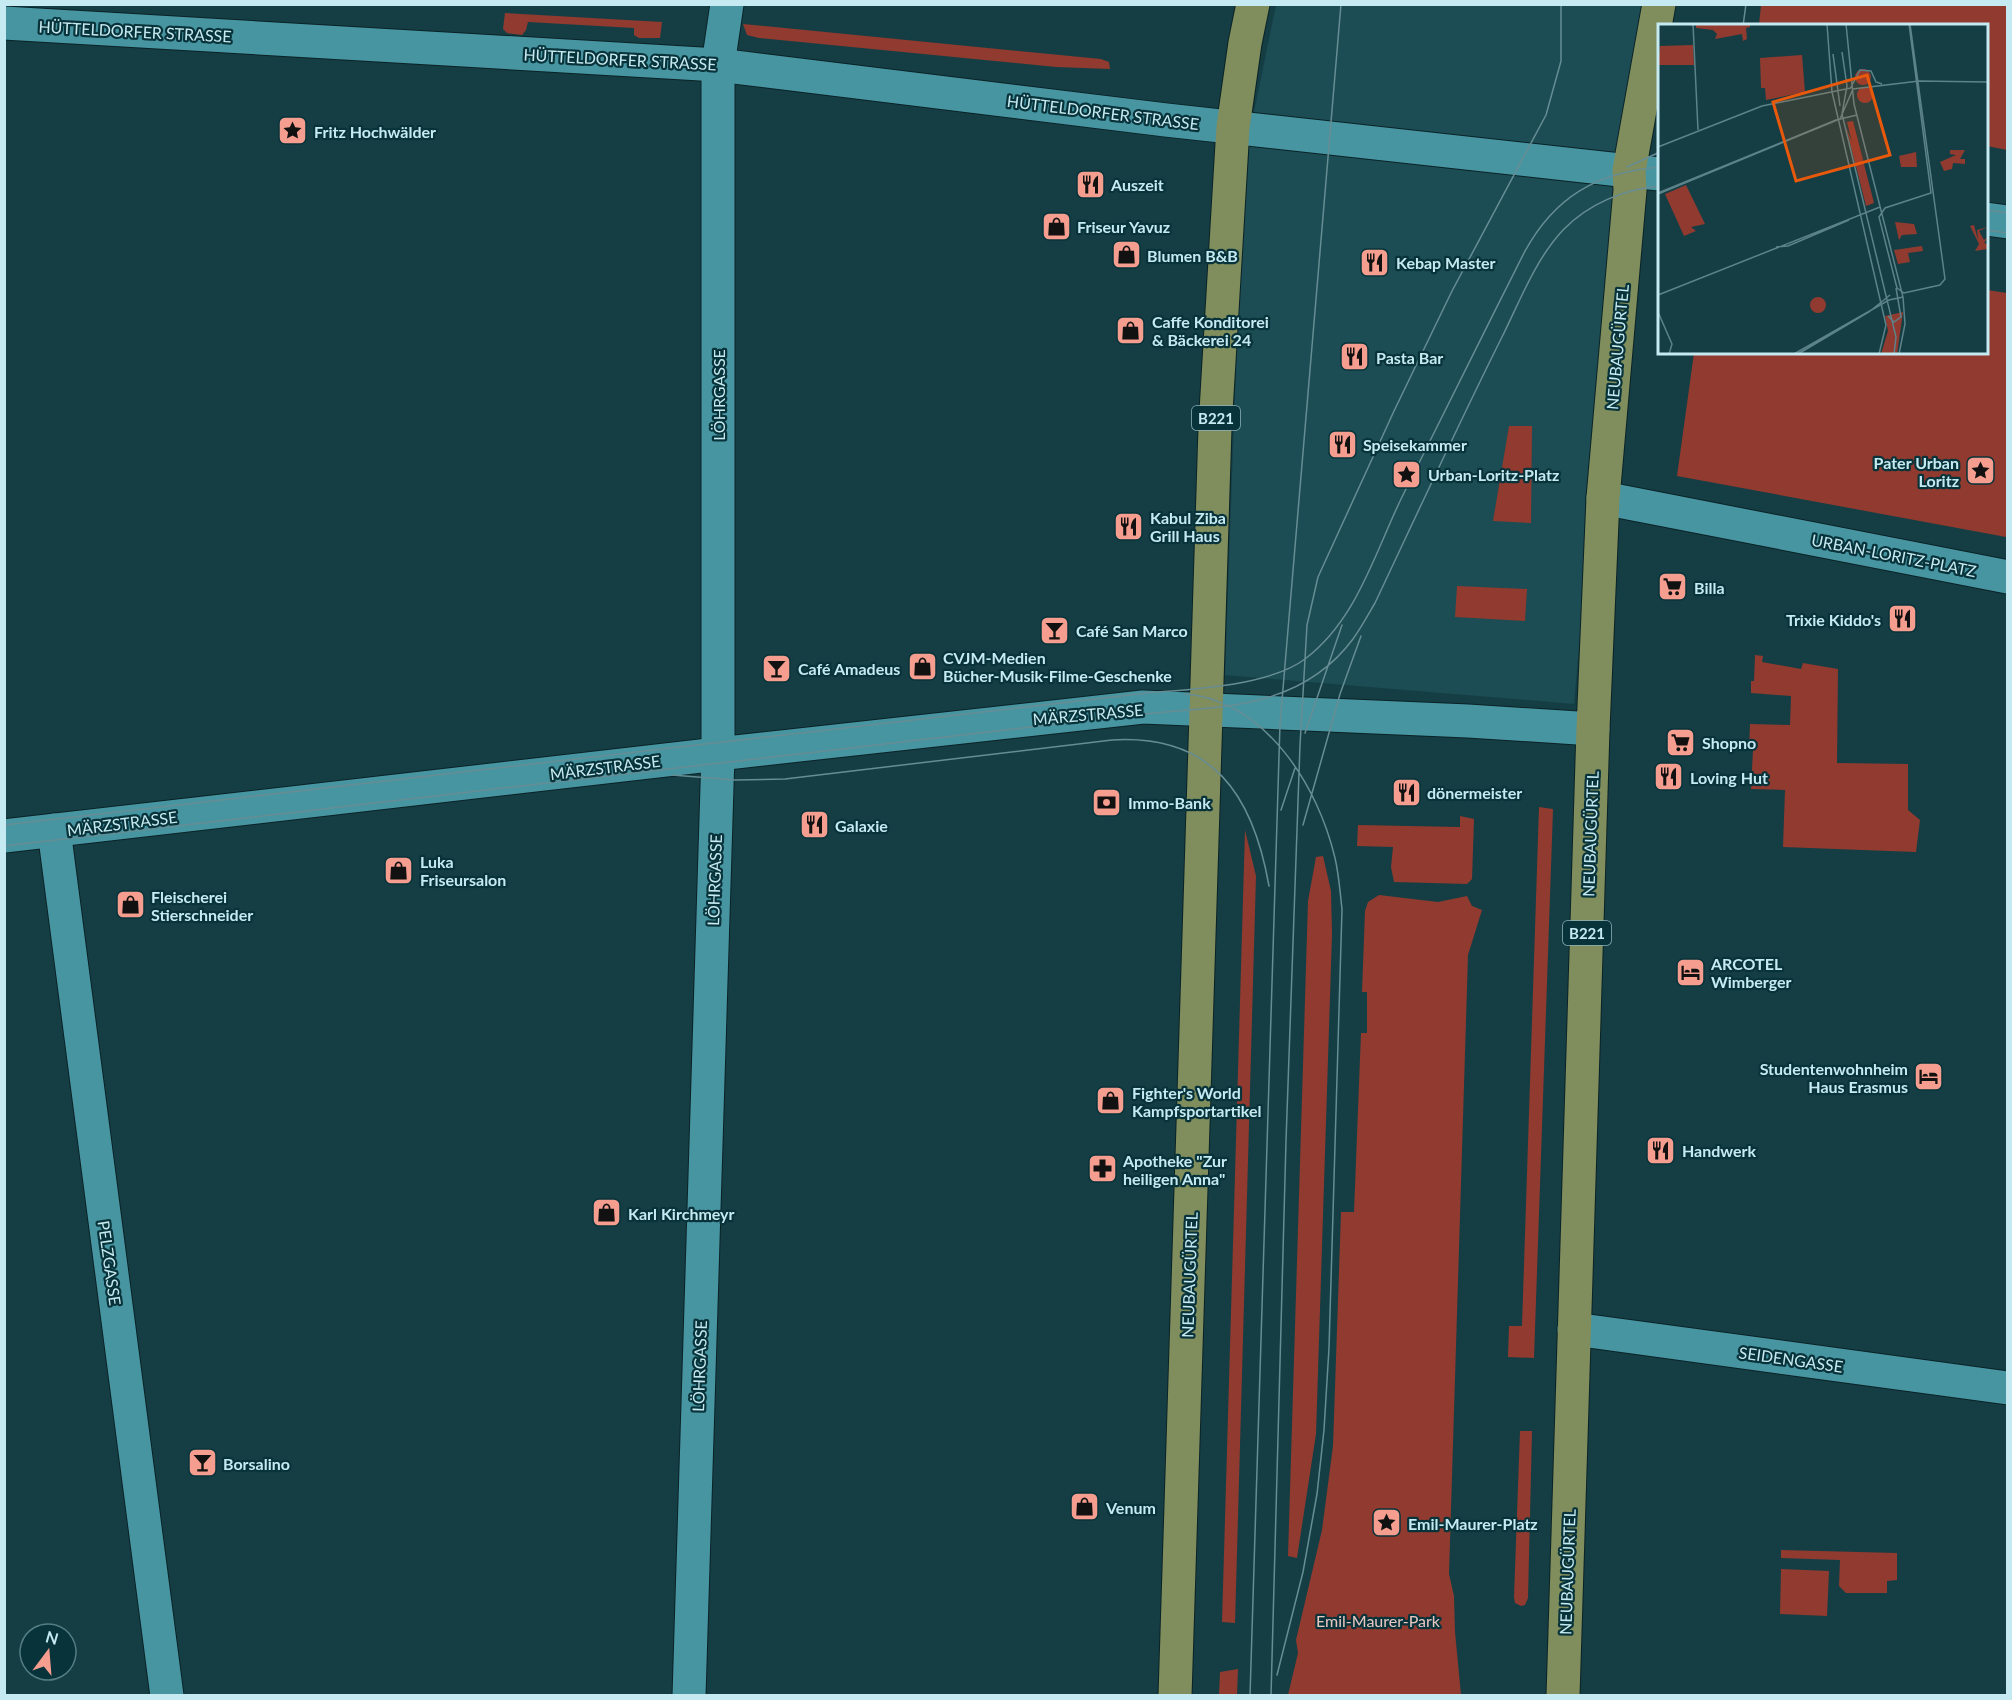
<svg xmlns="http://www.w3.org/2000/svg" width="2012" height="1700" font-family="Lato,sans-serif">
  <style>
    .built { fill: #1c4c54 }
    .green { fill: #913a2f }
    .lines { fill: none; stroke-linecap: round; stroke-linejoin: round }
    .minor-casing { stroke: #0a2327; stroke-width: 35 }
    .tertiary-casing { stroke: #0a2327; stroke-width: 35 }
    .secondary-casing { stroke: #0a2327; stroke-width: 35 }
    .primary-casing { stroke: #0a2327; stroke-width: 35 }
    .minor { stroke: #4895a2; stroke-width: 33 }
    .tertiary { stroke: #4895a2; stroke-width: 33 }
    .secondary { stroke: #4895a2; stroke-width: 33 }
    .primary { stroke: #808d5c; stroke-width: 33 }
    .tram { stroke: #668d94; stroke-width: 1.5 }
    .labels { text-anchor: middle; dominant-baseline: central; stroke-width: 4.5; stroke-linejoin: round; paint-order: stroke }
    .shield { fill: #08333a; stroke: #8db3ba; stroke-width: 1.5 }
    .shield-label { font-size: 15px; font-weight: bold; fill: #c6eaf1 }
    .street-label { font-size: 16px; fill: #c6eaf1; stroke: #08333a }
    .poi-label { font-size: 16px; font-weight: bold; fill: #c6eaf1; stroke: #08333a; text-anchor: start }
    .park-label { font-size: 16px; fill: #e9c8c2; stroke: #08333a }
    .inset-road { fill: none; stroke: #5c8389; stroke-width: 1.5 }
    .view { fill: #e8590c; fill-opacity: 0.15; stroke: #e8590c; stroke-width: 3 }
    .inset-edge { fill: none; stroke: #c6eaf1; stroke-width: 3 }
  </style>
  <rect width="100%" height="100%" fill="#153e44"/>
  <path class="built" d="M1276,5h372l-23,116 -51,583 -349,-29 18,-509z"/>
  <path class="green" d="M1761,5h246v145l-20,-4 -1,-120 -227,-1z
    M505,13l157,9 -2,16h-21l-5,-3v-7l-106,-6 -2,8 -4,5 -15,-2 -4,-4z
    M743,24l358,35 8,3 1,7 -54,-2 -297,-29 -12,-3z
    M1987,290l20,3 1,243 -2,1 -329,-61 17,-123 292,-1z
    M1509,426h23l-1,97 -38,-2z
    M1457,586l70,3 -2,32 -70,-4z
    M1755,655l8,1 -1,6 39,7 2,-6 35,6 -1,94 71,1v46l12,10 -4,32 -133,-5 2,-57 -34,-1 2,-39 -4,-1 1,-25 40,1 1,-29 -40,-3v-12h3z
    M1539,807l14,2 -19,549 -26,-1 1,-31h13z
    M1460,816l14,3 -2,60 -5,5 -73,-2 -3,-15 2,-20 -36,-1 1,-21 102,2z
    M1245,830l11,46 -21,747 -13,-1z
    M1323,856l8,35 1,43 -16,500 -19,124 -9,-2 20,-655 8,-44z
    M1379,895l59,7 29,-6 5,10 10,4 -14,45 -19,619 5,22 1,36 6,63h-173l10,-42 -2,-13 26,-110 11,-84 8,-234h13l7,-179h6v-41h-5l3,-81 3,-9z
    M1520,1431h12l-4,167 -3,7 -4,1 -6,-3 -1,-6z
    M1781,1550l116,3v27l-10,1v12h-41l-7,-7 1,-26 -59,-2z
    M1781,1569l48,2 -2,45 -47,-2z
    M1238,1669l-1,26h-18l1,-23z"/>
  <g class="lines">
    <defs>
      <path id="minor" d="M1629,171l31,3
        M1986,219l22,3
        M1603,498l405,79
        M54,830l113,866
        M1574,1329l434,59
        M689,1696l29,-942v-689l9,-61"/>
      <path id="tertiary" d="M4,836l714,-82 425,-47 325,14 125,8"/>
      <path id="secondary" d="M4,23l714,42 448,55 463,51"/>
      <path id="primary" d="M1175,1696l40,-1268 18,-301 12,-84 8,-39
        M1563,1696l30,-967 10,-231 27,-308 -1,-19 30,-167"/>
    </defs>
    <use href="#minor" class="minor-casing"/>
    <use href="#tertiary" class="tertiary-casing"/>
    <use href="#secondary" class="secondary-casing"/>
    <use href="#primary" class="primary-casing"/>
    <use href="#minor" class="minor"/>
    <use href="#tertiary" class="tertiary"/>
    <use href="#secondary" class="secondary"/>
    <use href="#primary" class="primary"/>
    <path class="tram" d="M1743,26l3,-22
      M1627,167l33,-15
      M1986,210l22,3
      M1986,230l22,3
      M1185,694c81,7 133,92 150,164 4,17 5,34 7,51l-13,439 -5,82 -7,64 -14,78 -26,103
      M1305,733l37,-108
      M672,775l63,5 50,-1 327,-39c101,-6 141,55 157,146
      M1281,810l14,-42
      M4,825l1143,-132c45,-4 122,-7 158,-34 52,-39 70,-107 97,-162 41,-82 81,-163 122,-244 30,-56 73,-81 136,-86
      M1303,825l37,-131 21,-58
      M4,846l1139,-132c79,-8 157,-4 210,-75 8,-11 15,-24 22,-36 42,-89 83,-178 127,-266 18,-36 33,-77 61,-107 25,-26 61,-41 97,-44
      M1250,1696l30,-972 61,-720
      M1271,1696l15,-555 14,-396 7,-120 11,-48 76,-166 58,-120 94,-176 15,-54v-57"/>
  </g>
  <defs>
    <symbol id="sight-square" viewBox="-11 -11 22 22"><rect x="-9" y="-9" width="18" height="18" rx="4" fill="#f59d8e" stroke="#08333a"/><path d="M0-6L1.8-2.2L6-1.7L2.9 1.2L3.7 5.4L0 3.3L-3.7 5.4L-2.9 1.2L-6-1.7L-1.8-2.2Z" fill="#111"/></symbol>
    <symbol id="restaurant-square" viewBox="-11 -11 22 22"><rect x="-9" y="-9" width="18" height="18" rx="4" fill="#f59d8e" stroke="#08333a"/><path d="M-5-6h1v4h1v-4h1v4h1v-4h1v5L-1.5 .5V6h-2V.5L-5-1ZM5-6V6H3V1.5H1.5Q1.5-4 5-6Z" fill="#111"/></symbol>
    <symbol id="shop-square" viewBox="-11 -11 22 22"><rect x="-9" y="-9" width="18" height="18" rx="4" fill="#f59d8e" stroke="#08333a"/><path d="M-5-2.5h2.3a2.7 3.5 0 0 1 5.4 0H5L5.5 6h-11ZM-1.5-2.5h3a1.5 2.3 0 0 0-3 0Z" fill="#111"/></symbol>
    <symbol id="supermarket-square" viewBox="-11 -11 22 22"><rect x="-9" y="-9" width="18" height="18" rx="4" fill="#f59d8e" stroke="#08333a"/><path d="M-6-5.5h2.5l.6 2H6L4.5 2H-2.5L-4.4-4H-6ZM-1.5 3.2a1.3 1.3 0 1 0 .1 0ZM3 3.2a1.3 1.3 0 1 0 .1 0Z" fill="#111"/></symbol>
    <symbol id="bar-square" viewBox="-11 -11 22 22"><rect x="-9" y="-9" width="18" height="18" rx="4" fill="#f59d8e" stroke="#08333a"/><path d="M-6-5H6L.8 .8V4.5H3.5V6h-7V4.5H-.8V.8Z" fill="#111"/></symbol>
    <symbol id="bank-square" viewBox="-11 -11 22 22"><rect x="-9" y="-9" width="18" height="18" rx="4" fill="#f59d8e" stroke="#08333a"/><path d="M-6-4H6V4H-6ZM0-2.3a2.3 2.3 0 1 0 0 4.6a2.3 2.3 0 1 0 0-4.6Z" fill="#111"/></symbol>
    <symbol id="hotel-square" viewBox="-11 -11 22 22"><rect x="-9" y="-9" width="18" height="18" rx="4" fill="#f59d8e" stroke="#08333a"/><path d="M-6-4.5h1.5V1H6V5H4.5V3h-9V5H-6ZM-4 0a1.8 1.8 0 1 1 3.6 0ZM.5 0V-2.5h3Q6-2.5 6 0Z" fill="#111"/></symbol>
    <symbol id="pharmacy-square" viewBox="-11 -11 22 22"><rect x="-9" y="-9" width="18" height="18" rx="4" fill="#f59d8e" stroke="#08333a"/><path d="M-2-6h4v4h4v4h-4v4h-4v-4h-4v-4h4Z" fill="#111"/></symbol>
  </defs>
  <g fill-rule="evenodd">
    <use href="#sight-square" x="276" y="114" width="33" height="33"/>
    <use href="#restaurant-square" x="1074" y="168" width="33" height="33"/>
    <use href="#shop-square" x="1040" y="210" width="33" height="33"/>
    <use href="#shop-square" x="1110" y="238" width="33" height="33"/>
    <use href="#restaurant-square" x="1358" y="246" width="33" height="33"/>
    <use href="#shop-square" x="1114" y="314" width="33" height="33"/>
    <use href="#restaurant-square" x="1338" y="340" width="33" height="33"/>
    <use href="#restaurant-square" x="1326" y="428" width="33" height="33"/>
    <use href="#sight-square" x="1964" y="454" width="33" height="33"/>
    <use href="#sight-square" x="1390" y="458" width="33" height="33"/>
    <use href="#restaurant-square" x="1112" y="510" width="33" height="33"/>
    <use href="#supermarket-square" x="1656" y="570" width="33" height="33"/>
    <use href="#restaurant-square" x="1886" y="602" width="33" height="33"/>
    <use href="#bar-square" x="1038" y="614" width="33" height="33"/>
    <use href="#shop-square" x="906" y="650" width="33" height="33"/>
    <use href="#bar-square" x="760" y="652" width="33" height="33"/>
    <use href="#supermarket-square" x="1664" y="726" width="33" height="33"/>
    <use href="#restaurant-square" x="1652" y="760" width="33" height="33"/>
    <use href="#restaurant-square" x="1390" y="776" width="33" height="33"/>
    <use href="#bank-square" x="1090" y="786" width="33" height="33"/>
    <use href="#restaurant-square" x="798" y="808" width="33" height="33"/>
    <use href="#shop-square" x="382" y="854" width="33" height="33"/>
    <use href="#shop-square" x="114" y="888" width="33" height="33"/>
    <use href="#hotel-square" x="1674" y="956" width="33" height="33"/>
    <use href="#hotel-square" x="1912" y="1060" width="33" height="33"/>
    <use href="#shop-square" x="1094" y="1084" width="33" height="33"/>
    <use href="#restaurant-square" x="1644" y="1134" width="33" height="33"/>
    <use href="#pharmacy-square" x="1086" y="1152" width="33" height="33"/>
    <use href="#shop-square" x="590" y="1196" width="33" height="33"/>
    <use href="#bar-square" x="186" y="1446" width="33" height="33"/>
    <use href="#shop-square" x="1068" y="1490" width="33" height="33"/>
    <use href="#sight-square" x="1370" y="1506" width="33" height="33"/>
  </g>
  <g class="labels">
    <g class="shield">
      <rect x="1192" y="406" width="48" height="24" rx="4.5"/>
      <rect x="1563" y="921" width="48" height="24" rx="4.5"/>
    </g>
    <g class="shield-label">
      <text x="1216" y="418">B221</text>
      <text x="1587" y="933">B221</text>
    </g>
    <g class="street-label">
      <text transform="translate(135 31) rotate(3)">HÜTTELDORFER STRASSE</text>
      <text transform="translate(620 59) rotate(3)">HÜTTELDORFER STRASSE</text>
      <text transform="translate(1103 112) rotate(7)">HÜTTELDORFER STRASSE</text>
      <text transform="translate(1617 347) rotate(-85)">NEUBAUGÜRTEL</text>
      <text transform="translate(718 395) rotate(-90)">LÖHRGASSE</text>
      <text transform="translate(1894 555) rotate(11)">URBAN-LORITZ-PLATZ</text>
      <text transform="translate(1088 714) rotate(-5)">MÄRZSTRASSE</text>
      <text transform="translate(605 767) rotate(-7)">MÄRZSTRASSE</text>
      <text transform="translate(122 823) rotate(-7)">MÄRZSTRASSE</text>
      <text transform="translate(1590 834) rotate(-88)">NEUBAUGÜRTEL</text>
      <text transform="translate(714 880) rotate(-88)">LÖHRGASSE</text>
      <text transform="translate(110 1263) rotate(82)">PELZGASSE</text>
      <text transform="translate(1189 1275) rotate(-88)">NEUBAUGÜRTEL</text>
      <text transform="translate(1791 1359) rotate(8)">SEIDENGASSE</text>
      <text transform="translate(699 1366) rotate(-88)">LÖHRGASSE</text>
      <text transform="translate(1567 1572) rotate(-88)">NEUBAUGÜRTEL</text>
    </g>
    <g class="poi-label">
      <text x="314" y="131">Fritz Hochwälder</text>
      <text x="1111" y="184">Auszeit</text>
      <text x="1077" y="226">Friseur Yavuz</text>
      <text x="1147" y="255">Blumen B&amp;B</text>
      <text x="1396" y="262">Kebap Master</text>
      <text x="1152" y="321">Caffe Konditorei<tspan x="1152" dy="18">&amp; Bäckerei 24</tspan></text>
      <text x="1376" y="357">Pasta Bar</text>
      <text x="1363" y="444">Speisekammer</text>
      <text x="1959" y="462" text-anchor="end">Pater Urban<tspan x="1959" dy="18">Loritz</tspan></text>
      <text x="1428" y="474">Urban-Loritz-Platz</text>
      <text x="1150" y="517">Kabul Ziba<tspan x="1150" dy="18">Grill Haus</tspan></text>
      <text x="1694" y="587">Billa</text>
      <text x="1881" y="619" text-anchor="end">Trixie Kiddo's</text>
      <text x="1076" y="630">Café San Marco</text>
      <text x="943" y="657">CVJM-Medien<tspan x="943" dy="18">Bücher-Musik-Filme-Geschenke</tspan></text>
      <text x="798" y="668">Café Amadeus</text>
      <text x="1702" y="742">Shopno</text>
      <text x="1690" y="777">Loving Hut</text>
      <text x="1427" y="792">dönermeister</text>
      <text x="1128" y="802">Immo-Bank</text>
      <text x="835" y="825">Galaxie</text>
      <text x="420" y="861">Luka<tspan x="420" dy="18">Friseursalon</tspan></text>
      <text x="151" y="896">Fleischerei<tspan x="151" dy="18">Stierschneider</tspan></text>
      <text x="1711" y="963">ARCOTEL<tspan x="1711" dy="18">Wimberger</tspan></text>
      <text x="1908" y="1068" text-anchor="end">Studentenwohnheim<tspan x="1908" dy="18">Haus Erasmus</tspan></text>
      <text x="1132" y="1092">Fighter's World<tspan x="1132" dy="18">Kampfsportartikel</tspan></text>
      <text x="1682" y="1150">Handwerk</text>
      <text x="1123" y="1160">Apotheke "Zur<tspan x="1123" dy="18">heiligen Anna"</tspan></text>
      <text x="628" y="1213">Karl Kirchmeyr</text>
      <text x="223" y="1463">Borsalino</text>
      <text x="1106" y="1507">Venum</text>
      <text x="1408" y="1523">Emil-Maurer-Platz</text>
    </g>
    <g class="park-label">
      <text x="1378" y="1620">Emil-Maurer-Park</text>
    </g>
  </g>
  <g transform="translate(1658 24)">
    <rect width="330" height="330" fill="#153e44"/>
    <path d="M38,0h54v3l-4,1 1,11 -4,2 -1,-7 -27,5 2,-5 -4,-4 -17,-2zM35,21l1,20h-36l2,-19zM144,31l3,37 -39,8 -1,-12h-4l-1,-30zM197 53a8 8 0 1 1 16 0a8 8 0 1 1-16 0ZM199 71a8 8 0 1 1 16 0a8 8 0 1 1-16 0ZM195,97l21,82 -8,3 -20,-79 6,15 -5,-20zM292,126h15l-5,9h5v5l-12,-1 -1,6 -8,2 -4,-9 16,-7 -6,-1zM258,128l1,15h-16l-2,-11zM28,161l19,39 -14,3 5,4 -12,5 -19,-42zM237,198l19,2 3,10 -15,1 -3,5zM316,201l4,15 -1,-10 11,-3 -9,4 5,9 4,-3 -4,6 4,1 -1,5 -12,2 4,-7 -9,-18zM264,222l1,5 -15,2 2,9 -12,2 -4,-14zM152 281a8 8 0 1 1 16 0a8 8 0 1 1-16 0ZM245,288l-6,42h-16l7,-23 -3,-15z" fill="#913a2f"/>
    <path class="inset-road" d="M35,0l5,106M169,0l5,68 54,233 -7,29M188,0l8,80 49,193 2,27 -6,30M251,0l22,169 -46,15 -6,9 18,71 7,5 36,-8 5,-6 -35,-255M184,28l5,34 -5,28 54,223 -2,17M175,30l7,52M192,65l10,-19 11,1 5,11 6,2M0,123l104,-41 89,-18M0,169l178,-73 21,-5M0,170l182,-75 13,-30 66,-8 69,1M118,223l12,-1 61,-26M0,271l222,-88M0,288l14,32 -3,10M230,292l6,6 7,-5 -5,-29M136,330l95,-54 14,-3M140,330l71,-42 21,-17"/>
    <path class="view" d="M209,51l23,80 -94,26 -23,-79z"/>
    <rect width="330" height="330" class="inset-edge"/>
  </g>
  <rect width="2012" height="1700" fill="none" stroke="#c6eaf1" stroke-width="12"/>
  <g transform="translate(48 1652) rotate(16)"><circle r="28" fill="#08333a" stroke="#547c83" stroke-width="1.5"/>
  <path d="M0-4.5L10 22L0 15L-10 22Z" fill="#f59d8e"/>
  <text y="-9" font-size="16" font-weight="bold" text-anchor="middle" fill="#c6eaf1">N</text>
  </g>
</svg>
